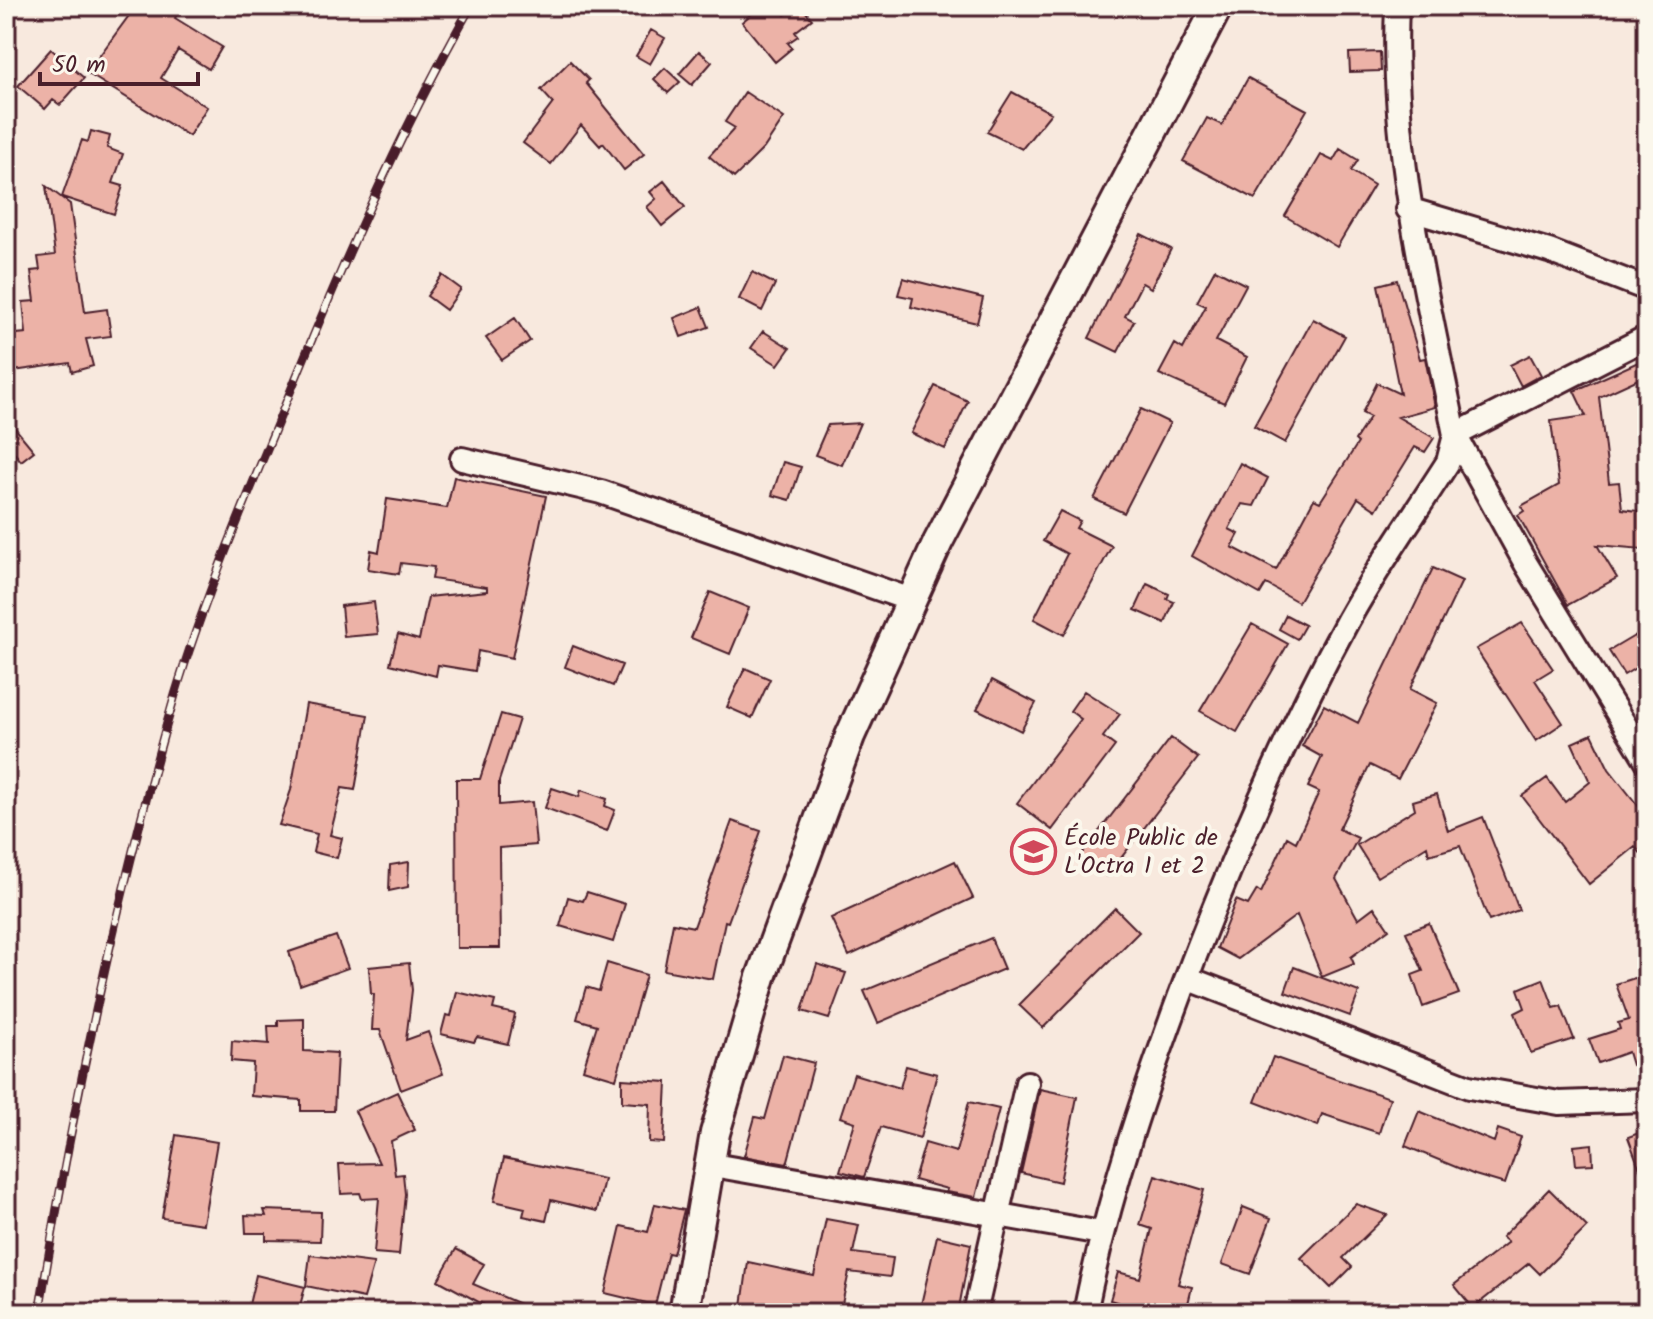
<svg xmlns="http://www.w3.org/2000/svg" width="1653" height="1319" font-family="Kalam,sans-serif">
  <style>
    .building { fill: #ecb2a7; stroke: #4a1f2b; stroke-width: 2 }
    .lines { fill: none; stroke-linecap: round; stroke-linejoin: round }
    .minor-casing { stroke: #4a1f2b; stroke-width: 28 }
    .tertiary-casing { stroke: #4a1f2b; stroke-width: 34 }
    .minor { stroke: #fbf7ec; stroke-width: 22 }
    .tertiary { stroke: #fbf7ec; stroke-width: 28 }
    .rail-casing { stroke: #4a1f2b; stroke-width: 9 }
    .rail { stroke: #fbf7ec; stroke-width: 6; stroke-dasharray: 18; stroke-linecap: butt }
    .labels { text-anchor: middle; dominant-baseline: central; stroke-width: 8; stroke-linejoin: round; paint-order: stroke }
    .poi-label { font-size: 24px; fill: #4a1f2b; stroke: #fbf7ec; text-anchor: start }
  </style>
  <rect width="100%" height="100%" fill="#f8e9de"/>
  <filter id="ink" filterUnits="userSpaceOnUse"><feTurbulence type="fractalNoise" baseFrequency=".0125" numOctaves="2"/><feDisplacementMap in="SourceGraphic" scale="16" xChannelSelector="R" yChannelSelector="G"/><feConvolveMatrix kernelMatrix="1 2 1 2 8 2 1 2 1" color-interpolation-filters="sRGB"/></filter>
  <g filter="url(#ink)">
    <path class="building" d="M136,6h46l-7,12 47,29 -13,22 -31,-19 -17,28 46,29 -18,29 -102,-63z
      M761,6h17l7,9 16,-9 11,13 -17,13 3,4 -10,7 4,5 -17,14 -33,-40z
      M651,30l14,8 -15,26 -14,-8z
      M51,49l33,29 -24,27 -7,-5 -8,9 -27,-23z
      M699,51l13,11 -20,23 -13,-11z
      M1380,52l1,19 -31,1 -1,-19z
      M570,61l19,19 -3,3 58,71 -20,16 -21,-27 -3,3 -19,-21 -30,39 -28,-21 30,-40 -12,-13z
      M665,68l15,14 -12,11 -14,-14z
      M1248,78l59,32 -52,89 -72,-38 24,-43 15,7z
      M745,92l39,26 -20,30 -30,30 -25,-22 26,-28 -10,-6z
      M1012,92l39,21 -29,36 -35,-17z
      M91,131l19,5 -3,12 16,6 -10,29 10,3 -9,28 -52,-17 20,-57 6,2z
      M1340,149l18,11 -7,11 23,14 -37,62 -52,-31 36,-61 12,6z
      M664,181l21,26 -23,19 -15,-19 9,-8 -6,-7z
      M46,186l24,18 15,108 22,-3 4,27 -25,3 7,27 -21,6 -2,-9 -64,9v-37l20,-2 -3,-31 12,-1 -4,-30 9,-1 -2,-13 17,-2z
      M1141,234l30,15 -20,39 -9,-5 -17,33 9,5 -16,31 -29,-14z
      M1215,269l31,16 -30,56 31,16 -23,46 -65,-29 16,-30 8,5 23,-43 -9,-4z
      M752,272l23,12 -13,27 -23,-12z
      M442,275l19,14 -15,21 -19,-14z
      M903,278l80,20 -6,25 -66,-16 2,-9 -15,-3z
      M1397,280l23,79 5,-1 10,49 -37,10 36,21 -9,14 -10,-5 -39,63 -18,-12 -60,104 -32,-18 -6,10 -68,-38 48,-93 28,15 -14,28 -12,-2 -13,25 10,5 -7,13 44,23 38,-71 6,3 38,-59 -3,-3 15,-23 -8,-4 15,-30 23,11 -22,-109z
      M701,307l8,20 -28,10 -7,-19z
      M515,318l15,23 -28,19 -16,-22z
      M1313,319l32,17 -60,107 -31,-17z
      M763,331l27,17 -12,17 -27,-17z
      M1530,355l11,20 -20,11 -11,-21z
      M1647,358v17l-48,22 10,86 10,-1 3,27 24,3 -4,37 -45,-4 20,33 -49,27 -50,-90 6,-4 -3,-5 38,-21 -8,-64 35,-5 -12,-25z
      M935,386l33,15 -23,48 -34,-16z
      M1141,409l29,14 -46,90 -30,-14z
      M6,417l28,34 -13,10 -15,-18z
      M860,423l-18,42 -27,-10 13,-30z
      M783,462l18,5 -11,33 -18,-5z
      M454,477l92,19 -34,162 -34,-7 -3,20 -37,-6 -2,11 -46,-12 8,-30 21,6 9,-43 59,-6v-4l-55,-8 2,-12 -33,-4 -2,11 -31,-5 3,-19 8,2 8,-53 60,9z
      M1060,511l20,10 -4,7 36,18 -48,89 -30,-16 33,-65 -24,-13z
      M1433,568l29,13 -52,108 27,14 -39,76 -28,-14 -31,64 19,9 -22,41 22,40 16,-12 15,22 -38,28 3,7 -32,13 -25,-62 -59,44 -21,-11 19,-48 12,5 9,-15 4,3 26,-56 9,5 23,-50 -11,-5 14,-30 -20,-11 22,-41 34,18z
      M1147,584l22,10 -2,5 7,3 -9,21 -30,-13z
      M710,592l39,16 -19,46 -39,-16z
      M374,602l4,32 -34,3 -3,-31z
      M1286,615l19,10 -8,14 -18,-10z
      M1522,623l31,46 -18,11 28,43 -27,18 -60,-92z
      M1252,624l36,20 -51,88 -37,-21z
      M1636,635l11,17v9l-23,14 -15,-24z
      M573,646l49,19 -9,21 -48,-19z
      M745,668l25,11 -18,39 -25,-11z
      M992,680l44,23 -15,28 -44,-22z
      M1084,691l36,23 -17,23 12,9 -63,84 -35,-27 64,-84 -11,-8z
      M306,704l62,11 -13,75 -13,-2 -12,47 12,3 -5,20 -24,-6 4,-18 -38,-9 12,-35z
      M501,714l18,5 -20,62v24l33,-3 4,43 -37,3 1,100h-43l-1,-169h24z
      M1592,734l17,35 38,48v43l-12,-13 -46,37 -67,-88 25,-18 18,24 25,-20 -18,-39z
      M1171,738l27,20 -91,118 -27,-20z
      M552,788l27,9 2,-7 26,9 -2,7 10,4 -8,21 -62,-23z
      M1437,794l11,37 35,-14 36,93 -30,11 -29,-75 -31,9 -2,-9 -50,31 -20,-32 58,-36 -2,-8z
      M732,821l29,10 -33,91 -3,-1 -12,58 -49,-9 9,-47 21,4z
      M955,861l18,37 -124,58 -18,-38z
      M409,862l-1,25 -19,4 1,-26z
      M587,892l38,12 -12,38 -53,-16 8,-29 15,4z
      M1115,908l24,24 -96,96 -24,-23z
      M1429,923l30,71 -36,13 -11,-32 11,-4 -17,-39z
      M336,936l12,32 -48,17 -11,-33z
      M991,938l13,31 -126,54 -14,-32z
      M409,963l3,27 -6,50 22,-8 15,42 -42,16 -21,-60h-8l2,-36h-3l-2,-27z
      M607,963l39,12 -30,104 -33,-10 14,-44 -20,-6 9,-32 13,4z
      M817,964l29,9 -17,46 -27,-8z
      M1294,967l65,25 -9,24 -65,-24z
      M1641,976l6,18v66l-15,5 -4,-13 -30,11 -9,-24 31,-10 -2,-6 11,-3 -13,-36z
      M1543,979l11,29 7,-2 13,33 -43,14 -16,-40 10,-5 -7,-19z
      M457,992l38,9 -2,8 22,5 -7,30 -31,-7 -3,5 -33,-8 5,-19 5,1z
      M304,1019v32l33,2 -3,58h-33v-11l-50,-4 2,-33 -22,-2 1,-20 37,3 -1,-18h10v-6z
      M783,1055l31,8 -27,101 -43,-8 11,-39 10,2z
      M1273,1057l117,41 -11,35 -57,-19 -4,12 -63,-24z
      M906,1066l31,8 -17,64 -39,-11 -17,50 -24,-6 15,-49 -15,-5 14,-43 46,14z
      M622,1079l45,3 -3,61 -15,-1 1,-38 -28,-2z
      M1040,1089l37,8 -17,85 -39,-9z
      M397,1092l18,38 -24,11 4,34 8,-1 2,20 -6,61 -25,-2 5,-55 -17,1 -2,-6 -19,1 -2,-30 40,-1 -24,-52z
      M969,1102l30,7 -23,88 -30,-5 1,-3 -33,-9 11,-37 31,9z
      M1419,1111l75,31 4,-13 23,8 -16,47 -30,-9 -70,-29z
      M1647,1130v52l-2,1 -17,-46z
      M176,1135l41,7 -14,82 -41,-6z
      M1592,1144l1,20 -17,1 -2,-19z
      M504,1158l100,21 -7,32 -46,-11 -5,21 -23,-5 2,-8 -31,-7z
      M1155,1175l49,15 -26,94 14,3 -6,25 -14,-3v4h-40l1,-6 -23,-7 8,-28 22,6 12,-49 -12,-4z
      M1549,1189l38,38 -47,47 -11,-11 -56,45 -19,-23 54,-43 -6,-5z
      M655,1204l29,6 -11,44 -5,-1 -13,52 -50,-12 16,-67 27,6z
      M1356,1204l31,11 -44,43 9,9 -21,21 -30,-30z
      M1243,1207l28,11 -21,56 -28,-10z
      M264,1210l57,2 -1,29 -54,-1v-7h-20l-1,-18 21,1z
      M826,1219l33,6 -6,28 40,5 -3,19 -41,-5 -9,41h-99l7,-51 66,14z
      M937,1236l34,8 -13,69h-39z
      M456,1249l28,15 -11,20 68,29h-55l2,-6 -50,-27z
      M310,1255l64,8 -10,35 -58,-12z
      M256,1275l49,12 -7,26h-51z"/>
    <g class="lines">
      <defs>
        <path id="minor" d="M1408,209l141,42 98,38
          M1647,337l-192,98 71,129 121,197
          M462,459l139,33 310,108
          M1187,978l282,109 90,16 88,-3
          M707,1164l394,69
          M975,1313l52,-230
          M1085,1313c24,-122 64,-236 108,-352 45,-116 95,-231 155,-341 30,-54 67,-106 100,-158l7,-27c-28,-143 -65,-282 -58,-429"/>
        <path id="tertiary" d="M684,1313l31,-180 46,-156 89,-241 88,-194 280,-536"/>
      </defs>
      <use href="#minor" class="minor-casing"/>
      <use href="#tertiary" class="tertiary-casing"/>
      <use href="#minor" class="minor"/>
      <use href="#tertiary" class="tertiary"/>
      <defs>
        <path id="rail" d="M39,1313c34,-208 77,-415 136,-618 28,-93 66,-183 103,-273 57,-141 118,-283 193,-416"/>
      </defs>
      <use href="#rail" class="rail-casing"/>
      <use href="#rail" class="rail"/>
    </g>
  </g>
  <defs>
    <symbol id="school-ring" viewBox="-11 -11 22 22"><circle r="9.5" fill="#fbf7ec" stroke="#d1495b" stroke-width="1.5"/><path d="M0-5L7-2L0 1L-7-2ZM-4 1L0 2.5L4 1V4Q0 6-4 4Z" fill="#d1495b"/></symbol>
  </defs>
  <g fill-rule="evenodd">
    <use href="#school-ring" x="1008" y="826" width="51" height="51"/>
  </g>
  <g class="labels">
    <g class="poi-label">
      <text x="1064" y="838">École Public de<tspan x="1064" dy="28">L'Octra 1 et 2</tspan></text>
    </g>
  </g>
  <rect width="1653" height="1319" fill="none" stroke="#fbf7ec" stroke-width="32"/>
  <rect x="16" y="16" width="1621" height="1287" fill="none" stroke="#4a1f2b" stroke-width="3" filter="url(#ink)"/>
  <path d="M40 72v12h158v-12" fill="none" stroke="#4a1f2b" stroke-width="4"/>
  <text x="52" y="72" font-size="24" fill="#4a1f2b" stroke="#fbf7ec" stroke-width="6" paint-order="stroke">50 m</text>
</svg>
